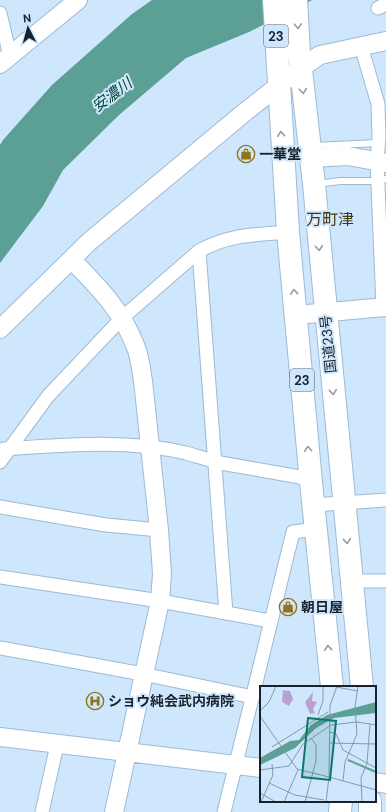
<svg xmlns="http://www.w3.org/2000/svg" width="386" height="812" font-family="'DM Sans','Noto Sans JP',sans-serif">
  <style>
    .water { fill: #5c9f94 }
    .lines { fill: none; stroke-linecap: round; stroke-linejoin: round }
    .lane-casing { stroke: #9dbad4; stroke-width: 8 }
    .street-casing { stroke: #9dbad4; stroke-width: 15 }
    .secondary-casing { stroke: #9dbad4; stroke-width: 20 }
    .highway-casing { stroke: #9dbad4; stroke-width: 24 }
    .lane { stroke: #fff; stroke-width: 6 }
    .street { stroke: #fff; stroke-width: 13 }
    .secondary { stroke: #fff; stroke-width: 18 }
    .highway { stroke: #fff; stroke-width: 22 }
    .oneway { stroke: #979ca0 }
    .labels { text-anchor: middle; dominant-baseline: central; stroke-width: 4; stroke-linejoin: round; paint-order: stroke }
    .shield { fill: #cfe7fd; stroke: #4e5d6b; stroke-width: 1 }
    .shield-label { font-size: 13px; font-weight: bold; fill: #17222c }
    .poi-label { font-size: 14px; font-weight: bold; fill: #17222c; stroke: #cfe7fd; text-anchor: start }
    .street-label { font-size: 14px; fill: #17222c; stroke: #cfe7fd }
    .water-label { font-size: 15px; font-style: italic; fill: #02433b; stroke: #cfe7fd }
    .quarter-label { font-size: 16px; fill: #46380f; stroke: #cfe7fd }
    .inset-river { fill: none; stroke: #5c9f94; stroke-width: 2 }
    .inset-road { fill: none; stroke: #8598a9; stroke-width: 1 }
    .view { fill: #0f766e; fill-opacity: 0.15; stroke: #0f766e; stroke-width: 2 }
    .inset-edge { fill: none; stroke: #17222c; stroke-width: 2 }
  </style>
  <rect width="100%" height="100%" fill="#cfe7fd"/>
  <path class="water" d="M152,0h160l-63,32 -63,26 -67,57 -56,55 -20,36 -43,57v-118l3,-5 49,-55 80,-71z"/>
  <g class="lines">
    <defs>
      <path id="lane" d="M314,146l64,-3
        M317,184l23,-3h38l8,-2"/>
      <path id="street" d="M378,8l8,-4
        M0,13l10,43
        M361,46l17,58 1,33 -2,24 6,146
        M199,251l27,362
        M4,449c60,-4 123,-10 182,4 9,3 19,5 29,9l85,15 11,5
        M0,462l48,-66 74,-78 77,-67c30,-17 56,-16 89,-19
        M313,505l73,-5
        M0,507l106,18 53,5
        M0,577l160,24 110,20
        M351,581h35
        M0,648l143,26 110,23
        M42,812l15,-67
        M224,812l69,-280 23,-3"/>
      <path id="secondary" d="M0,64l78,-64
        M311,158l37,-2 38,7
        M72,260c26,27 49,49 63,85 5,11 6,24 8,36l16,149 3,44 -2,27 -46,211
        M296,315l90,-8
        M0,329l90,-88 155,-129 56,-44 19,-13 66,-14
        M0,737l261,31
        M375,782l11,2"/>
      <path id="highway" d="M274,0l14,232 23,250 21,205
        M296,0l3,52 15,132 48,503
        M340,812l1,-11
        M370,812v-11"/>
    </defs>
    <use href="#lane" class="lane-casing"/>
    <use href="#street" class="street-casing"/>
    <use href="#secondary" class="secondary-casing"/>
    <use href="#highway" class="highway-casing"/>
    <use href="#lane" class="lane"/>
    <use href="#street" class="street"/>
    <use href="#secondary" class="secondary"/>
    <use href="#highway" class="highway"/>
  </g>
  <defs><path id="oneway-chevron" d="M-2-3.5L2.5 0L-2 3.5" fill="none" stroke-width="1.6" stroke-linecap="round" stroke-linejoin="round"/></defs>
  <g class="oneway">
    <use href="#oneway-chevron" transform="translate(298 26) rotate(87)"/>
    <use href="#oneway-chevron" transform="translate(303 91) rotate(84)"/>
    <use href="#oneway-chevron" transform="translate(281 134) rotate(-94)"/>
    <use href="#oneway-chevron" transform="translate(319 248) rotate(85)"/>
    <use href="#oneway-chevron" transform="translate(294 292) rotate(-96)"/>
    <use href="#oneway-chevron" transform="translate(333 392) rotate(84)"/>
    <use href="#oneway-chevron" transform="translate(308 449) rotate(-95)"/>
    <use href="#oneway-chevron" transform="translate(347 541) rotate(84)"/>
    <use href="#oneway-chevron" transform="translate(328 648) rotate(-96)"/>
  </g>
  <defs>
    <symbol id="shop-ring" viewBox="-11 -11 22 22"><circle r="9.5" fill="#cfe7fd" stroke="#917319" stroke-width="1.5"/><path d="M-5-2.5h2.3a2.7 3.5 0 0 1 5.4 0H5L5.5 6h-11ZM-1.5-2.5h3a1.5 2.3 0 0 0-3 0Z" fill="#917319"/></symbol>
    <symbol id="hospital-ring" viewBox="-11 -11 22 22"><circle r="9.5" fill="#cfe7fd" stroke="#917319" stroke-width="1.5"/><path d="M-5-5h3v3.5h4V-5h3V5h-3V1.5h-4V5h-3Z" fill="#917319"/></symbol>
  </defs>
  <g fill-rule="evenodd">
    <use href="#shop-ring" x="236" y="144" width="20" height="20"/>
    <use href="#shop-ring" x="278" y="597" width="20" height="20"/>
    <use href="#hospital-ring" x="85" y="691" width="20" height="20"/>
  </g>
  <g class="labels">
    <g class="shield">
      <rect x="264" y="25" width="24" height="22" rx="3"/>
      <rect x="290" y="369" width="24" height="22" rx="3"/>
    </g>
    <g class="shield-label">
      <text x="276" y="36">23</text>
      <text x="302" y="380">23</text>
    </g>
    <g class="poi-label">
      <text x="259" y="154">一華堂</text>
      <text x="301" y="607">朝日屋</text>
      <text x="108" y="701">ショウ純会武内病院</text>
    </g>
    <g class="street-label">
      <text transform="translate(328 344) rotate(-96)">国道23号</text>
    </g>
    <g class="water-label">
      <text transform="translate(112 95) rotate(-37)">安濃川</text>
    </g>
    <g class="quarter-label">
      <text x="330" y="219">万町津</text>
    </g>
  </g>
  <g transform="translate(260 686)">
    <rect width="116" height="116" fill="#cfe7fd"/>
    <path d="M23,4l7,1 3,8 -4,7 -7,-4zM53,6l-1,9 5,1 -4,7 2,4 -5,1 -5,-12z" fill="#b9a2d1"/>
    <path d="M116,16v11l-42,5 -18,10 -21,20 -35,17v-7l30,-17 9,-1 12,-15 16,-10z" fill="#5c9f94"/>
    <path class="inset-river" d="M88,74l28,12"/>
    <path class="inset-road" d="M76,1l22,4M0,25l9,-9 7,-16M58,29l5,-14v-15M0,30l37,53 32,8M70,46l6,2 7,16 33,18M69,57l47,1M12,61l56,-35M0,84l29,-4 14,-22 28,-19 26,-3 19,3M69,91l47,13M83,95l2,-19 12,-28 -2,-27 3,-21M9,97l26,12 29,5M0,107l16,9M1,116l12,-27 -1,-11M24,116l14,-32M45,116l11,-41v-16l-5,-7M66,116l3,-25 1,-71 7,-20M102,116l-1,-24 6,-15 3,-39"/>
    <path class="view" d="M48,32l28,3 -6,59 -28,-3z"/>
    <rect width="116" height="116" class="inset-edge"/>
  </g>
  <g transform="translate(28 28) rotate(354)" stroke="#cfe7fd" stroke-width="3" paint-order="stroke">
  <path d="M0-3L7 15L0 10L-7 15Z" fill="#17222c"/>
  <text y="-6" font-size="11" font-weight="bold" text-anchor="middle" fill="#17222c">N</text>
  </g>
</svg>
